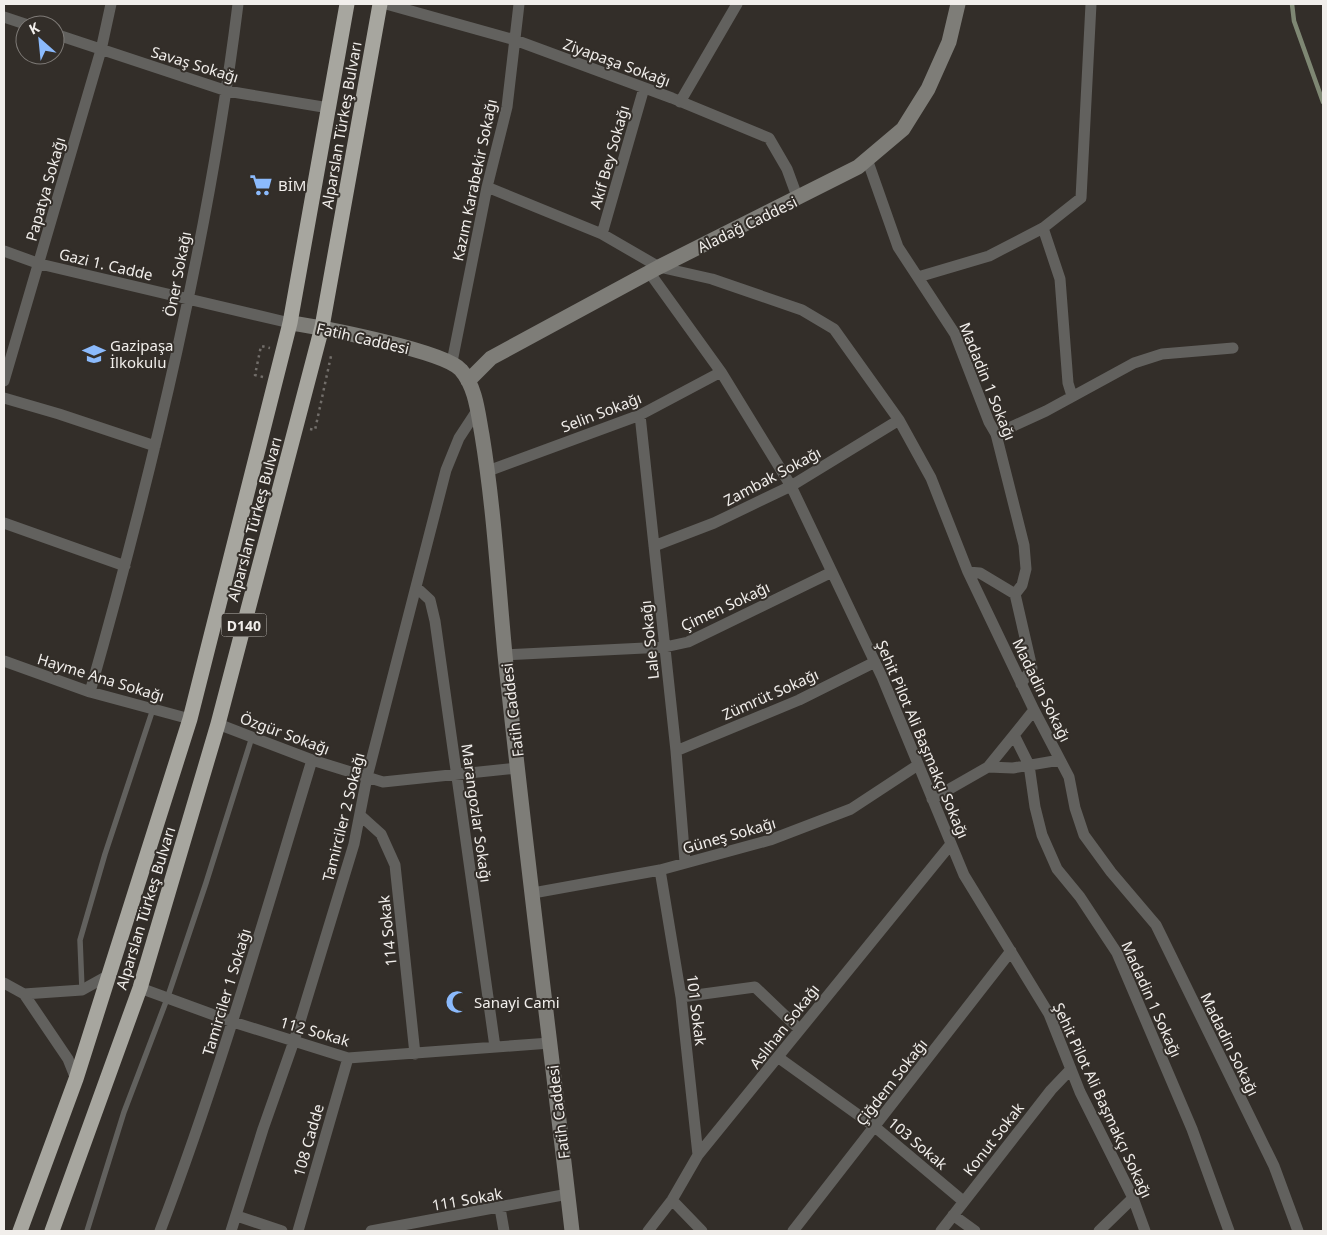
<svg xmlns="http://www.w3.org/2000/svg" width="1327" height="1235" font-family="'Noto Sans',sans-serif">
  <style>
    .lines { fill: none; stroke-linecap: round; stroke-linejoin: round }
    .stream { stroke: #7e8773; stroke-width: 4.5 }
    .path { stroke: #726e6a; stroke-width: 2.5; stroke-dasharray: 2.5 4; stroke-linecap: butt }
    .lane { stroke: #62615e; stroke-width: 5.5 }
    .street { stroke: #62615e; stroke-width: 11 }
    .secondary { stroke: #7e7d78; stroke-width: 15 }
    .highway { stroke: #a7a69f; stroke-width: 15 }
    .labels { text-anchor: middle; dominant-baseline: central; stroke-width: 4; stroke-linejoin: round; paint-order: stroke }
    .shield { fill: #332e29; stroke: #b8b4b1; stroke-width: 1 }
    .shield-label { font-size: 14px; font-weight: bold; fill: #f1eeeb }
    .street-label { font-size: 15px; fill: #f1eeeb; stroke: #332e29 }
    .poi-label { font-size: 15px; fill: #f1eeeb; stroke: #332e29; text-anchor: start }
  </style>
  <rect width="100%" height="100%" fill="#332e29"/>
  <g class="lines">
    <path class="stream" d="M1292,4l2,17 29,81"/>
    <path class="path" d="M263,377l-8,-2 6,-29 9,2
      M310,429l5,1 16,-74"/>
    <path class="lane" d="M82,990l-2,-50 25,-86 48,-145
      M87,1231l37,-119 43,-113 39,-116 46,-146"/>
    <path class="street" d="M386,4l129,36 157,58 97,40 18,31 11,30
      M4,17l24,8
      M55,34l172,57 102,17
      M680,102l57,-98
      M867,159l31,88 57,87 34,88 7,12 28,111 2,24 -4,16 -7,9 17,74 -11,16
      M487,187l115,47 57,33 53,12 90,31 32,19 65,91 32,58 37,94 66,138 35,67 6,31 9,27 27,37 45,53 118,241 24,65
      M1043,228l17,51 8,104 4,13
      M602,234l42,-146
      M4,251l36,13 250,59
      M649,272l72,100 70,114 91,191 82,198 85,139 31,78 53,106 12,33
      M918,277l71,-21 54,-28 38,-30 10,-194
      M452,362l35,-175 20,-80 12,-103
      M4,381l97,-331 10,-46
      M4,398l55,16 96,32
      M640,415l36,336 9,111
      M996,434l50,-23 88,-48 28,-9 71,-6
      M488,471l152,-56 81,-43
      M4,523l121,43
      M654,546l60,-23 77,-37 108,-66
      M968,572l12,1 35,21
      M417,588l13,12 5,21 60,426
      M505,655l160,-8 23,-5 144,-70
      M4,661l86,31 100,27
      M90,692c64,-226 119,-456 148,-688
      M1034,710l-20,25 15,30 6,42 7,28 15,34 23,28 37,56 75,176 37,102
      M218,724l94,36 71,22 135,-14
      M676,751l123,-51 76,-38
      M988,767l25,1 47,-8
      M932,799l56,-32 26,-32
      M361,816l20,18 14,31 20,189
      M660,870l21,127 17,158
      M533,893l127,-23 110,-30 81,-31 67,-44
      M4,983l20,11
      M140,988l93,34 115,36 202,-15
      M681,997l74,-10 44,42
      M779,1058l96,69 88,74
      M76,1079l-8,-20 -44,-65 58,-4 27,-15
      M672,1200l30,31
      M500,1208l4,23
      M953,1215l22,16
      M237,1216l45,15
      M160,1231c59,-154 104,-313 152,-471
      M231,1231l32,-102 31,-88 60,-197 13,-67 79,-307 13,-32 19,-29
      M298,1231l50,-173
      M371,1231l197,-37
      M648,1231l24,-31 26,-45 253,-311
      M793,1231l218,-280
      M941,1231l110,-141 20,-21
      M1099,1231l34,-33"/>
    <path class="secondary" d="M290,323c30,4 155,28 171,47 15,17 17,44 21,65 12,73 16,146 23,220 20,192 45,384 67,576
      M468,381l23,-23 168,-91 199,-100 45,-38 25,-40 21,-47 9,-38"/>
    <path class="highway" d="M20,1231l56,-152 114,-360 100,-396 57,-319
      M52,1231l88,-243 78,-264 104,-397 58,-323"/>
  </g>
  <defs>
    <symbol id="supermarket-bare" viewBox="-9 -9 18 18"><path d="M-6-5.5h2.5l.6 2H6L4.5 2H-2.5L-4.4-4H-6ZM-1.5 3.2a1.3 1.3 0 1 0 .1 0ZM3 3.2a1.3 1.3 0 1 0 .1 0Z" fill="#8bbafc" stroke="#332e29" stroke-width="2.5" paint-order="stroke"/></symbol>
    <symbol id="school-bare" viewBox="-9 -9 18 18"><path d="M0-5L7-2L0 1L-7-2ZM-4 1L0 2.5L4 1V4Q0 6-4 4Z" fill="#8bbafc" stroke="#332e29" stroke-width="2.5" paint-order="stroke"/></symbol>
    <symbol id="mosque-bare" viewBox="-9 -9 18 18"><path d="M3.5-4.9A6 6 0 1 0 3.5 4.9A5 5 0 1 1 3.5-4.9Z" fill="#8bbafc" stroke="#332e29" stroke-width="2.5" paint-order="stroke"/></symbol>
  </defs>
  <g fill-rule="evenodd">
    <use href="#supermarket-bare" x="245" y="169" width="32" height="32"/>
    <use href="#school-bare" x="78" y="338" width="32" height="32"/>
    <use href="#mosque-bare" x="441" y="986" width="32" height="32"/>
  </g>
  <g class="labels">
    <rect class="shield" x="221.5" y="613.5" width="45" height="23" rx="4"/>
    <g class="shield-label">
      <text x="244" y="625">D140</text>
    </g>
    <g class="street-label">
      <text transform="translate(617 62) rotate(20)">Ziyapaşa Sokağı</text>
      <text transform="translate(195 64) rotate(17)">Savaş Sokağı</text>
      <text transform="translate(341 125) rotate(-80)">Alparslan Türkeş Bulvarı</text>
      <text transform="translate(609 157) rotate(-74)">Akif Bey Sokağı</text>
      <text transform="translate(474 180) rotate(-78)">Kazım Karabekir Sokağı</text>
      <text transform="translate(45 189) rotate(-74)">Papatya Sokağı</text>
      <text transform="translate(747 224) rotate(-26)">Aladağ Caddesi</text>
      <text transform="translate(106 264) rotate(13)">Gazi 1. Cadde</text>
      <text transform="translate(177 274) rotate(-79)">Öner Sokağı</text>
      <text transform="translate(363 338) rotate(13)">Fatih Caddesi</text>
      <text transform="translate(988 381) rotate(68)">Madadin 1 Sokağı</text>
      <text transform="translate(601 412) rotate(-21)">Selin Sokağı</text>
      <text transform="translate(772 476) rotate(-28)">Zambak Sokağı</text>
      <text transform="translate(254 519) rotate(-75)">Alparslan Türkeş Bulvarı</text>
      <text transform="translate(725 606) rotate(-25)">Çimen Sokağı</text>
      <text transform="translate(649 640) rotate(-96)">Lale Sokağı</text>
      <text transform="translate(101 677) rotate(17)">Hayme Ana Sokağı</text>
      <text transform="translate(1042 690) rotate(64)">Madadin Sokağı</text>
      <text transform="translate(770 694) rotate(-24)">Zümrüt Sokağı</text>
      <text transform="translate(512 710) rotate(-97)">Fatih Caddesi</text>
      <text transform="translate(285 733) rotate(20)">Özgür Sokağı</text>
      <text transform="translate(923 739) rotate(67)">Şehit Pilot Ali Başmakçı Sokağı</text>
      <text transform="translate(477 813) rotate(82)">Marangozlar Sokağı</text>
      <text transform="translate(343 817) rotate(-76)">Tamirciler 2 Sokağı</text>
      <text transform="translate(729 835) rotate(-16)">Güneş Sokağı</text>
      <text transform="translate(145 908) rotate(-73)">Alparslan Türkeş Bulvarı</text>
      <text transform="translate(387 931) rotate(-96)">114 Sokak</text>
      <text transform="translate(226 992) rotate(-73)">Tamirciler 1 Sokağı</text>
      <text transform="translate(1152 999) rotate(66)">Madadin 1 Sokağı</text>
      <text transform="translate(697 1010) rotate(83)">101 Sokak</text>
      <text transform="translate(784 1026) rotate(-52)">Aslıhan Sokağı</text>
      <text transform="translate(315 1031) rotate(16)">112 Sokak</text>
      <text transform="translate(1230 1044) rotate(64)">Madadin Sokağı</text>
      <text transform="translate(891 1082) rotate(-52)">Çiğdem Sokağı</text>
      <text transform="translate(1103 1100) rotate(65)">Şehit Pilot Ali Başmakçı Sokağı</text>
      <text transform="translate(558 1112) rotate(-97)">Fatih Caddesi</text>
      <text transform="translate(993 1139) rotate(-52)">Konut Sokak</text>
      <text transform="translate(308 1140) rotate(-74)">108 Cadde</text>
      <text transform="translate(918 1143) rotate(40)">103 Sokak</text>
      <text transform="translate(467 1199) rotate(-10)">111 Sokak</text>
    </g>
    <g class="poi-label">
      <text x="278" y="185">BİM</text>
      <text x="110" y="345">Gazipaşa<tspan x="110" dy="17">İlkokulu</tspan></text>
      <text x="474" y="1002">Sanayi Cami</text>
    </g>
  </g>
  <rect width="1327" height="1235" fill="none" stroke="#f1eeeb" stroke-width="10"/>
  <g transform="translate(40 40) rotate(333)"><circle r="24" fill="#332e29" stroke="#7f7b77"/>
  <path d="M0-4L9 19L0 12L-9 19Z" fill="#8bbafc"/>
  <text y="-8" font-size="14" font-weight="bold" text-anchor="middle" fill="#f1eeeb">K</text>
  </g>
</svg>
